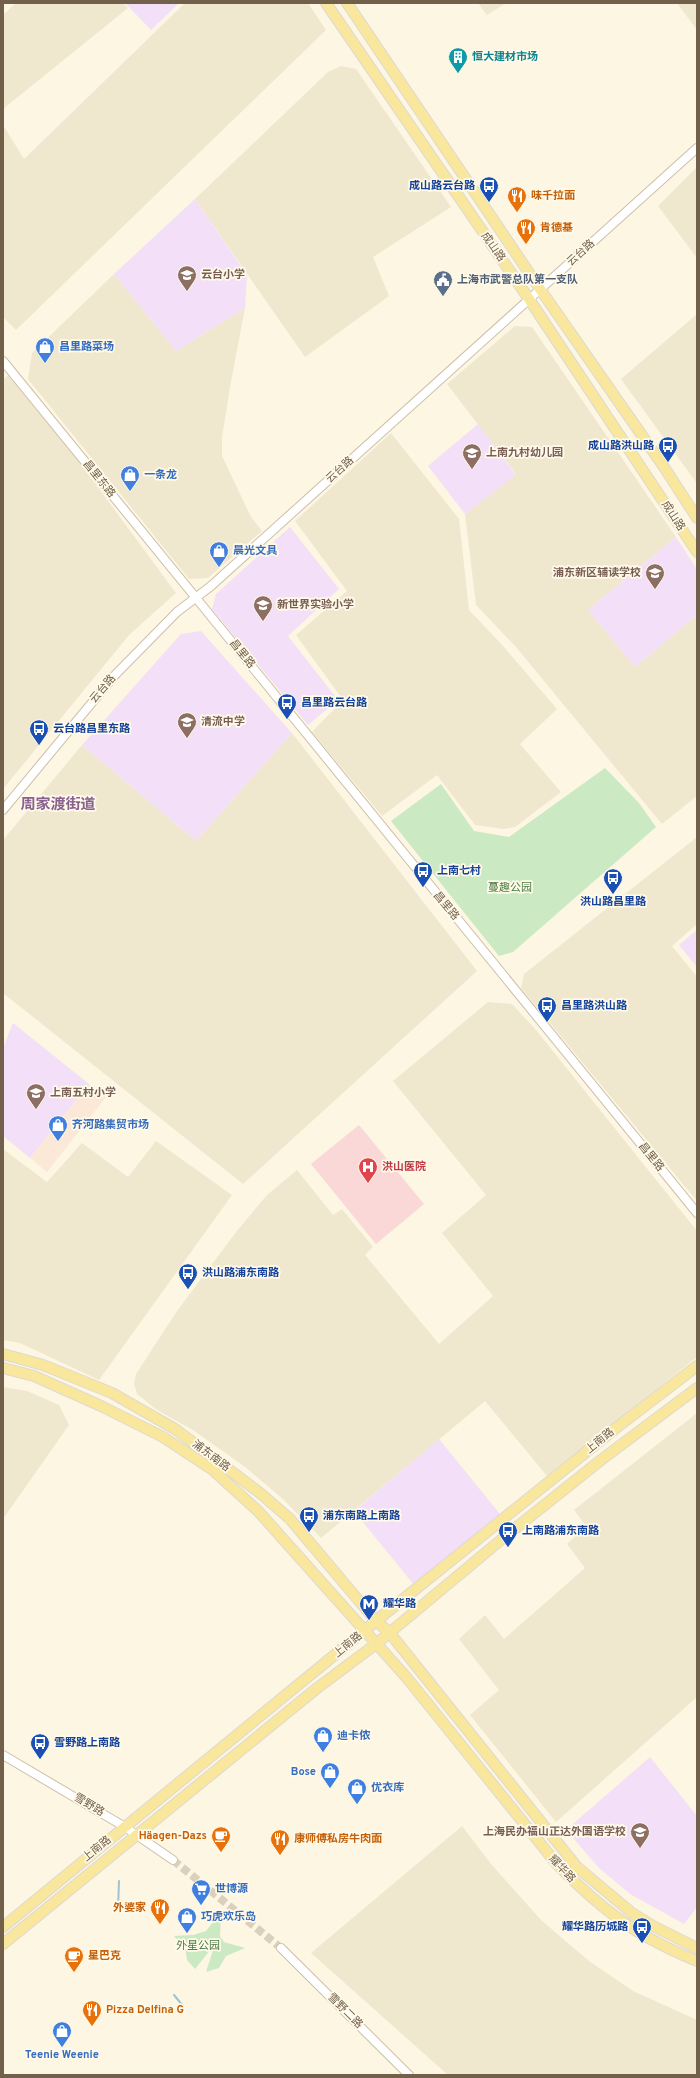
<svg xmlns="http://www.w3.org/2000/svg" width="700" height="2078" font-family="Overpass,'Noto Sans SC',sans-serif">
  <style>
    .residential { fill: #f0e7cf }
    .commercial { fill: #fce8d7 }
    .education { fill: #f3e0f8 }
    .medical { fill: #f9d8d7 }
    .green { fill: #cbe9c2 }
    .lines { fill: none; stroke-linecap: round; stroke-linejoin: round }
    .stream { stroke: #9fc4d6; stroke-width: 2 }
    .minor-tunnel { stroke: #dad0bd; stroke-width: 8; stroke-dasharray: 8 4; stroke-linecap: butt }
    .minor-casing { stroke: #cdbfaa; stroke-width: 10 }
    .major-casing { stroke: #ddd9d4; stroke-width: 12 }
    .minor { stroke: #fff; stroke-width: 8 }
    .major { stroke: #f9e79d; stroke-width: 10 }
    .labels { text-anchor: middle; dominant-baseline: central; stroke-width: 3.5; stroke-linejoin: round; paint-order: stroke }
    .culture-label { font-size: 11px; font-weight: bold; fill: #0d838f; stroke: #fffae9; text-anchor: start }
    .transit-label { font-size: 11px; font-weight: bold; fill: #164399; stroke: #fffae9; text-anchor: start }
    .food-label { font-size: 11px; font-weight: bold; fill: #c56008; stroke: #fffae9; text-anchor: start }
    .street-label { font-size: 11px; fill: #73604a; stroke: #fffae9 }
    .education-label { font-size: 11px; font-weight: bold; fill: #785e54; stroke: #fffae9; text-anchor: start }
    .service-label { font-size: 11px; font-weight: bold; fill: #4e5e75; stroke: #fffae9; text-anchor: start }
    .shop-label { font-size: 11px; font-weight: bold; fill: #366cbe; stroke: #fffae9; text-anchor: start }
    .park-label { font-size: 11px; fill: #4c7e45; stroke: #fffae9 }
    .health-label { font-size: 11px; font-weight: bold; fill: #be3a42; stroke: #fffae9; text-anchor: start }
    .district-label { font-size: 15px; font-weight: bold; fill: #896190; stroke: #fffae9 }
  </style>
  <rect width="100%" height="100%" fill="#fcf6e3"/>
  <path class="residential" d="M16,3h107l5,5 -125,101v-94z
    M185,3h123l18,27 -310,300 -13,-13v-192l21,34z
    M478,3h28l-19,12z
    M677,3h20v27z
    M341,66l15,3 95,138 -78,50 16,39 -84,61 -110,-158 133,-127z
    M697,167v91l-39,-52z
    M114,274l62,77 69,-43 -15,79 -8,50v19l29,61 11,14 -54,47 -19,1 -161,-200 4,-26z
    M697,314v167l-1,1 -75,-103z
    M515,326l17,1 144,210 -88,73 47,57 62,-52v181l-35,28 -146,-177 -40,-42 -11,-91 51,-40 -69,-90z
    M12,371l164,222 -47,42 -126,154v-409z
    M391,433l68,86 10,91 34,36 54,63 -37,35 41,48 -46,35 -11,2 -29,-4 -38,-50 -55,41 -70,-84 31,-32 -47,-65 51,-44 -52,-70z
    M292,733l185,238 -234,213 -240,-191v-153l79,-95 114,96z
    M697,837v87l-25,22 25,31v224l-176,-213 3,-14z
    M488,1002l24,2 24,26 161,201v126l-150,119 -62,-75 -164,137 -37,-38 -39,-33 -52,-37 -36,-20 -20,-16 -3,-10 2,-10 41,-63 59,-79 31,-37 30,-25 36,45 9,-6 31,38 -8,8 74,89 54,-48 -51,-63 44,-38 -93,-114z
    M156,1141l76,54 -133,185 -79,-37 -17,-3v-191l44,33 35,-39 46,34z
    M3,1387l24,4 32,14 10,20 -66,94z
    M697,1413v284l-141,125 -86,-107 29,-25 -40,-51 26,-24 19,24 81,-71 -18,-24 19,-18 -12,-16z
    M462,1826l29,38 51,57 47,40 44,30 64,29v55h-249l-137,-122z"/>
  <path class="commercial" d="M89,1084l17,13 -59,75 -17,-14z"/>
  <path class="education" d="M125,3h54l-28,27z
    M195,199l52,76 -2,33 -69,43 -62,-77z
    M478,424l38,51 -51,39 -37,-48z
    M290,527l49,62 -51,47 50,64 -30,25 -96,-116 4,-15z
    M676,537l21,32v46l-62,52 -47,-57z
    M201,631l91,102 -96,108 -114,-96 99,-111z
    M697,930v37l-18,-22z
    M13,1023l76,61 -59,74 -27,-22v-88z
    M439,1439l61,75 -86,71 -60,-74z
    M650,1757l47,59v91l-13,17 -54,-30 -31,-26 -33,-38z"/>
  <path class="medical" d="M359,1125l65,79 -48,40 -65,-80z"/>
  <path class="green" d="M605,768l34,35 17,24 -143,125 -14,4 -108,-135 50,-37 33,47 35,6z
    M221,1912l-1,24 4,6 21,6 -19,8 -7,12 -13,4 9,-28 -20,25 -8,-9 -2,-13 -11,-11 19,-1 13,-4z"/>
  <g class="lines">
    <path class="stream" d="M118,1909l1,-28
      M174,1995l9,11"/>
    <path class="minor-tunnel" d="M173,1860l108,88"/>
    <defs>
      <path id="minor" d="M3,361l694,852
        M3,810l111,-134 63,-64 34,-26 486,-438
        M3,1755l122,72 48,33
        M281,1948l128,127"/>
      <path id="major" d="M326,3l203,296 168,253
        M347,3l193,286 124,178 33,51
        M3,1354l40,11 69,28 63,36 85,64 30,26 86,102 13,11 188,235 55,46 21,13 44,22
        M3,1368l31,8 67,30 62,31 50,33 45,41 149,167 149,185c27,28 57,55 91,74 16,9 33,17 50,24
        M3,1927l373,-306 240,-193 81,-62
        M3,1944l313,-255 60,-45 126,-105 99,-79 96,-72"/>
    </defs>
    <use href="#minor" class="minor-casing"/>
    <use href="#major" class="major-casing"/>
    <use href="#minor" class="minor"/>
    <use href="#major" class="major"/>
  </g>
  <defs>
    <symbol id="building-pin" viewBox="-11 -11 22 30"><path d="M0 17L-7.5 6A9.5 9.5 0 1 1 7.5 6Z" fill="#0f9aa8" stroke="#fffae9"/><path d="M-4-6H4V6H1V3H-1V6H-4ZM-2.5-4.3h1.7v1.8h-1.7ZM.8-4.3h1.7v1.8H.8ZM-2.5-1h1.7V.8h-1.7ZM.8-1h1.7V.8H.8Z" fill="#fff"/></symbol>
    <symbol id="bus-pin" viewBox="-11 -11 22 30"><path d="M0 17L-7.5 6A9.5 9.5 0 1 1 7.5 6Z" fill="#1a4fb4" stroke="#fffae9"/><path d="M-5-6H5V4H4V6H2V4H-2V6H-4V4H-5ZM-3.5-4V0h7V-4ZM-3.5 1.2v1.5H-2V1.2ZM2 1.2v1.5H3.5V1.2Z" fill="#fff"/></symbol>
    <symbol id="restaurant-pin" viewBox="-11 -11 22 30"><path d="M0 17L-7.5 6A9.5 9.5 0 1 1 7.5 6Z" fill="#e8710a" stroke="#fffae9"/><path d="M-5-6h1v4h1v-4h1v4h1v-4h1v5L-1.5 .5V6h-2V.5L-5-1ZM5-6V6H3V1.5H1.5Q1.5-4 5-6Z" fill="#fff"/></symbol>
    <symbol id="school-pin" viewBox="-11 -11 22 30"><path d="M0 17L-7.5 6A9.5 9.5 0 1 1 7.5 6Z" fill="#8d6e63" stroke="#fffae9"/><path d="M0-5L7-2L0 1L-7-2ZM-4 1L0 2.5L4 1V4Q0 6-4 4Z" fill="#fff"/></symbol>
    <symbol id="civic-pin" viewBox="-11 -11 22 30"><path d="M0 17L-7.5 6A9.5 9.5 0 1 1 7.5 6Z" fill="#5c6f8a" stroke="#fffae9"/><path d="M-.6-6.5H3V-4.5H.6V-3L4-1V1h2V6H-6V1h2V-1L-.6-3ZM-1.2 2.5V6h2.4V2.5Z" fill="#fff"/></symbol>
    <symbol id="shop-pin" viewBox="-11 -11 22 30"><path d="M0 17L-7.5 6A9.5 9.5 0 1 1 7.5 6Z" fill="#3f7fe0" stroke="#fffae9"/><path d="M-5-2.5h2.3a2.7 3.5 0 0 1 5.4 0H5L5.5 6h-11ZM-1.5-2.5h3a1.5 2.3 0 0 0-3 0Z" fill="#fff"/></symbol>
    <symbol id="hospital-pin" viewBox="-11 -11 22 30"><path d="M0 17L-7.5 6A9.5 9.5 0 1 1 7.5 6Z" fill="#e0444e" stroke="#fffae9"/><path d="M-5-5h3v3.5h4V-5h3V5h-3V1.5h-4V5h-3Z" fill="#fff"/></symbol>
    <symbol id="metro-pin" viewBox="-11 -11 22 30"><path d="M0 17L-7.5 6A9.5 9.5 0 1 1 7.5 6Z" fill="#1a4fb4" stroke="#fffae9"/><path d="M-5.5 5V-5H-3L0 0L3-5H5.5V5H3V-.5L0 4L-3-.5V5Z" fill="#fff"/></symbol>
    <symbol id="cafe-pin" viewBox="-11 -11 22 30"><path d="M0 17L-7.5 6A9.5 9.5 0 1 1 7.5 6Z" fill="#e8710a" stroke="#fffae9"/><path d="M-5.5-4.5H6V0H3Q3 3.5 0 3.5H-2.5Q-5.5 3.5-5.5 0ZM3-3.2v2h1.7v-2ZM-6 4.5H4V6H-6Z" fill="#fff"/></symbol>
    <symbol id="supermarket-pin" viewBox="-11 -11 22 30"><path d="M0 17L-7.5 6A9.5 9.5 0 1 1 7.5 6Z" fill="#3f7fe0" stroke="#fffae9"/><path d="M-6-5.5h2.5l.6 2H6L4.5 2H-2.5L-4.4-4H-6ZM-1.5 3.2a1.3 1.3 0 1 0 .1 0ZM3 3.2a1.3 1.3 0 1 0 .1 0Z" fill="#fff"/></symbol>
  </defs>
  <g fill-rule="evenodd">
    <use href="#building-pin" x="447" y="46" width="22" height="30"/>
    <use href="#bus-pin" x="478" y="175" width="22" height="30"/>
    <use href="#restaurant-pin" x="506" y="185" width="22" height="30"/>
    <use href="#restaurant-pin" x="515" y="217" width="22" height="30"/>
    <use href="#school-pin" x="176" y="264" width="22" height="30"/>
    <use href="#civic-pin" x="432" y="269" width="22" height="30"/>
    <use href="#shop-pin" x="34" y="336" width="22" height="30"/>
    <use href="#bus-pin" x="657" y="435" width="22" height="30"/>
    <use href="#school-pin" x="461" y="442" width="22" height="30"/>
    <use href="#shop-pin" x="119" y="464" width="22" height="30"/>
    <use href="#shop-pin" x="208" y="540" width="22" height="30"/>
    <use href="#school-pin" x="644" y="562" width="22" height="30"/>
    <use href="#school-pin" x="252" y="594" width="22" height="30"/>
    <use href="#bus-pin" x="276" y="692" width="22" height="30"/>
    <use href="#school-pin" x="176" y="711" width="22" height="30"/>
    <use href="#bus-pin" x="28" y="718" width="22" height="30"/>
    <use href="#bus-pin" x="412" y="860" width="22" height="30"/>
    <use href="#bus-pin" x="602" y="867" width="22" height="30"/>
    <use href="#bus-pin" x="536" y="995" width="22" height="30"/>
    <use href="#school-pin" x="25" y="1082" width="22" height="30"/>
    <use href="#shop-pin" x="47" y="1114" width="22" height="30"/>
    <use href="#hospital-pin" x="357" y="1156" width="22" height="30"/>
    <use href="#bus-pin" x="177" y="1262" width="22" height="30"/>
    <use href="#bus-pin" x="298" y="1505" width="22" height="30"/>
    <use href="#bus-pin" x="497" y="1520" width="22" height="30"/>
    <use href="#metro-pin" x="358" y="1593" width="22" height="30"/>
    <use href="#shop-pin" x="312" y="1725" width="22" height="30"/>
    <use href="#bus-pin" x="29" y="1732" width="22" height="30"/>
    <use href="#shop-pin" x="319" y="1761" width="22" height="30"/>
    <use href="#shop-pin" x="346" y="1777" width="22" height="30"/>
    <use href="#school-pin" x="629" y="1821" width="22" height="30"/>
    <use href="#cafe-pin" x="210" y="1825" width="22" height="30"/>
    <use href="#restaurant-pin" x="269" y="1828" width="22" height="30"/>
    <use href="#supermarket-pin" x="190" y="1878" width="22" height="30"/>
    <use href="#restaurant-pin" x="149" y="1897" width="22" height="30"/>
    <use href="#shop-pin" x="176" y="1906" width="22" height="30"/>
    <use href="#bus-pin" x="631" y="1916" width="22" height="30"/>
    <use href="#cafe-pin" x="63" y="1945" width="22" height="30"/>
    <use href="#restaurant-pin" x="81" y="1999" width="22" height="30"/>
    <use href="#shop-pin" x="51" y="2020" width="22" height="30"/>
  </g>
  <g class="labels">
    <g class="culture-label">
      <text x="472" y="57">恒大建材市场</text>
    </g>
    <g class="transit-label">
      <text x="475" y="186" text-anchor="end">成山路云台路</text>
      <text x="654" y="446" text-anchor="end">成山路洪山路</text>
      <text x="301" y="703">昌里路云台路</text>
      <text x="53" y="729">云台路昌里东路</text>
      <text x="437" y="871">上南七村</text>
      <text x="613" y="902" text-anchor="middle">洪山路昌里路</text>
      <text x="561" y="1006">昌里路洪山路</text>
      <text x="202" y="1273">洪山路浦东南路</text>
      <text x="323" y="1516">浦东南路上南路</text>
      <text x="522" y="1531">上南路浦东南路</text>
      <text x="383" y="1604">耀华路</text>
      <text x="54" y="1743">雪野路上南路</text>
      <text x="628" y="1927" text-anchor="end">耀华路历城路</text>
    </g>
    <g class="food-label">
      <text x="531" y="196">味千拉面</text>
      <text x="540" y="228">肯德基</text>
      <text x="207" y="1836" text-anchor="end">Häagen-Dazs</text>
      <text x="294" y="1839">康师傅私房牛肉面</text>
      <text x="146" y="1908" text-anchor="end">外婆家</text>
      <text x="88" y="1956">星巴克</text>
      <text x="106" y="2010">Pizza Delfina G</text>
    </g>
    <g class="street-label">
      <text transform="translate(493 247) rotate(55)">成山路</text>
      <text transform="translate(581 253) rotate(-42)">云台路</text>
      <text transform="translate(340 470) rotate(-42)">云台路</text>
      <text transform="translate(99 479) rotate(51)">昌里东路</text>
      <text transform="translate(673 516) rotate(57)">成山路</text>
      <text transform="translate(242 654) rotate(51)">昌里路</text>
      <text transform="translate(103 689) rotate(-49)">云台路</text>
      <text transform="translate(446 906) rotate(50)">昌里路</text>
      <text transform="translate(651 1157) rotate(51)">昌里路</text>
      <text transform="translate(600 1441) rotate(-39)">上南路</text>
      <text transform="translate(211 1456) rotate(37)">浦东南路</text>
      <text transform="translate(348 1645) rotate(-39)">上南路</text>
      <text transform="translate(89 1805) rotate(31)">雪野路</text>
      <text transform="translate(97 1849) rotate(-39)">上南路</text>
      <text transform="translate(562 1869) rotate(47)">耀华路</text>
      <text transform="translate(345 2011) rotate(45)">雪野二路</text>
    </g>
    <g class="education-label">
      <text x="201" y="275">云台小学</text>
      <text x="486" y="453">上南九村幼儿园</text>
      <text x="641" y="573" text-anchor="end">浦东新区辅读学校</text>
      <text x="277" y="605">新世界实验小学</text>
      <text x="201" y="722">清流中学</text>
      <text x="50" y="1093">上南五村小学</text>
      <text x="626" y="1832" text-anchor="end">上海民办福山正达外国语学校</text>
    </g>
    <g class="service-label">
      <text x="457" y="280">上海市武警总队第一支队</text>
    </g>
    <g class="shop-label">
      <text x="59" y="347">昌里路菜场</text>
      <text x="144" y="475">一条龙</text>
      <text x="233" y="551">晨光文具</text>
      <text x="72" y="1125">齐河路集贸市场</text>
      <text x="337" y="1736">迪卡侬</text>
      <text x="316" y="1772" text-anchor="end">Bose</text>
      <text x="371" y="1788">优衣库</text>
      <text x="215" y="1889">世博源</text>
      <text x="201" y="1917">巧虎欢乐岛</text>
      <text x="62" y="2055" text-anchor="middle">Teenie Weenie</text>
    </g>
    <g class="park-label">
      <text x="510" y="888">蔓趣公园</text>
      <text x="198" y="1946">外星公园</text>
    </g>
    <g class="health-label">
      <text x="382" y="1167">洪山医院</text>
    </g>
    <g class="district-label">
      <text x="58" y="805">周家渡街道</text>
    </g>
  </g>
  <rect width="700" height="2078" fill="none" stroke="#73604a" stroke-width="8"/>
</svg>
